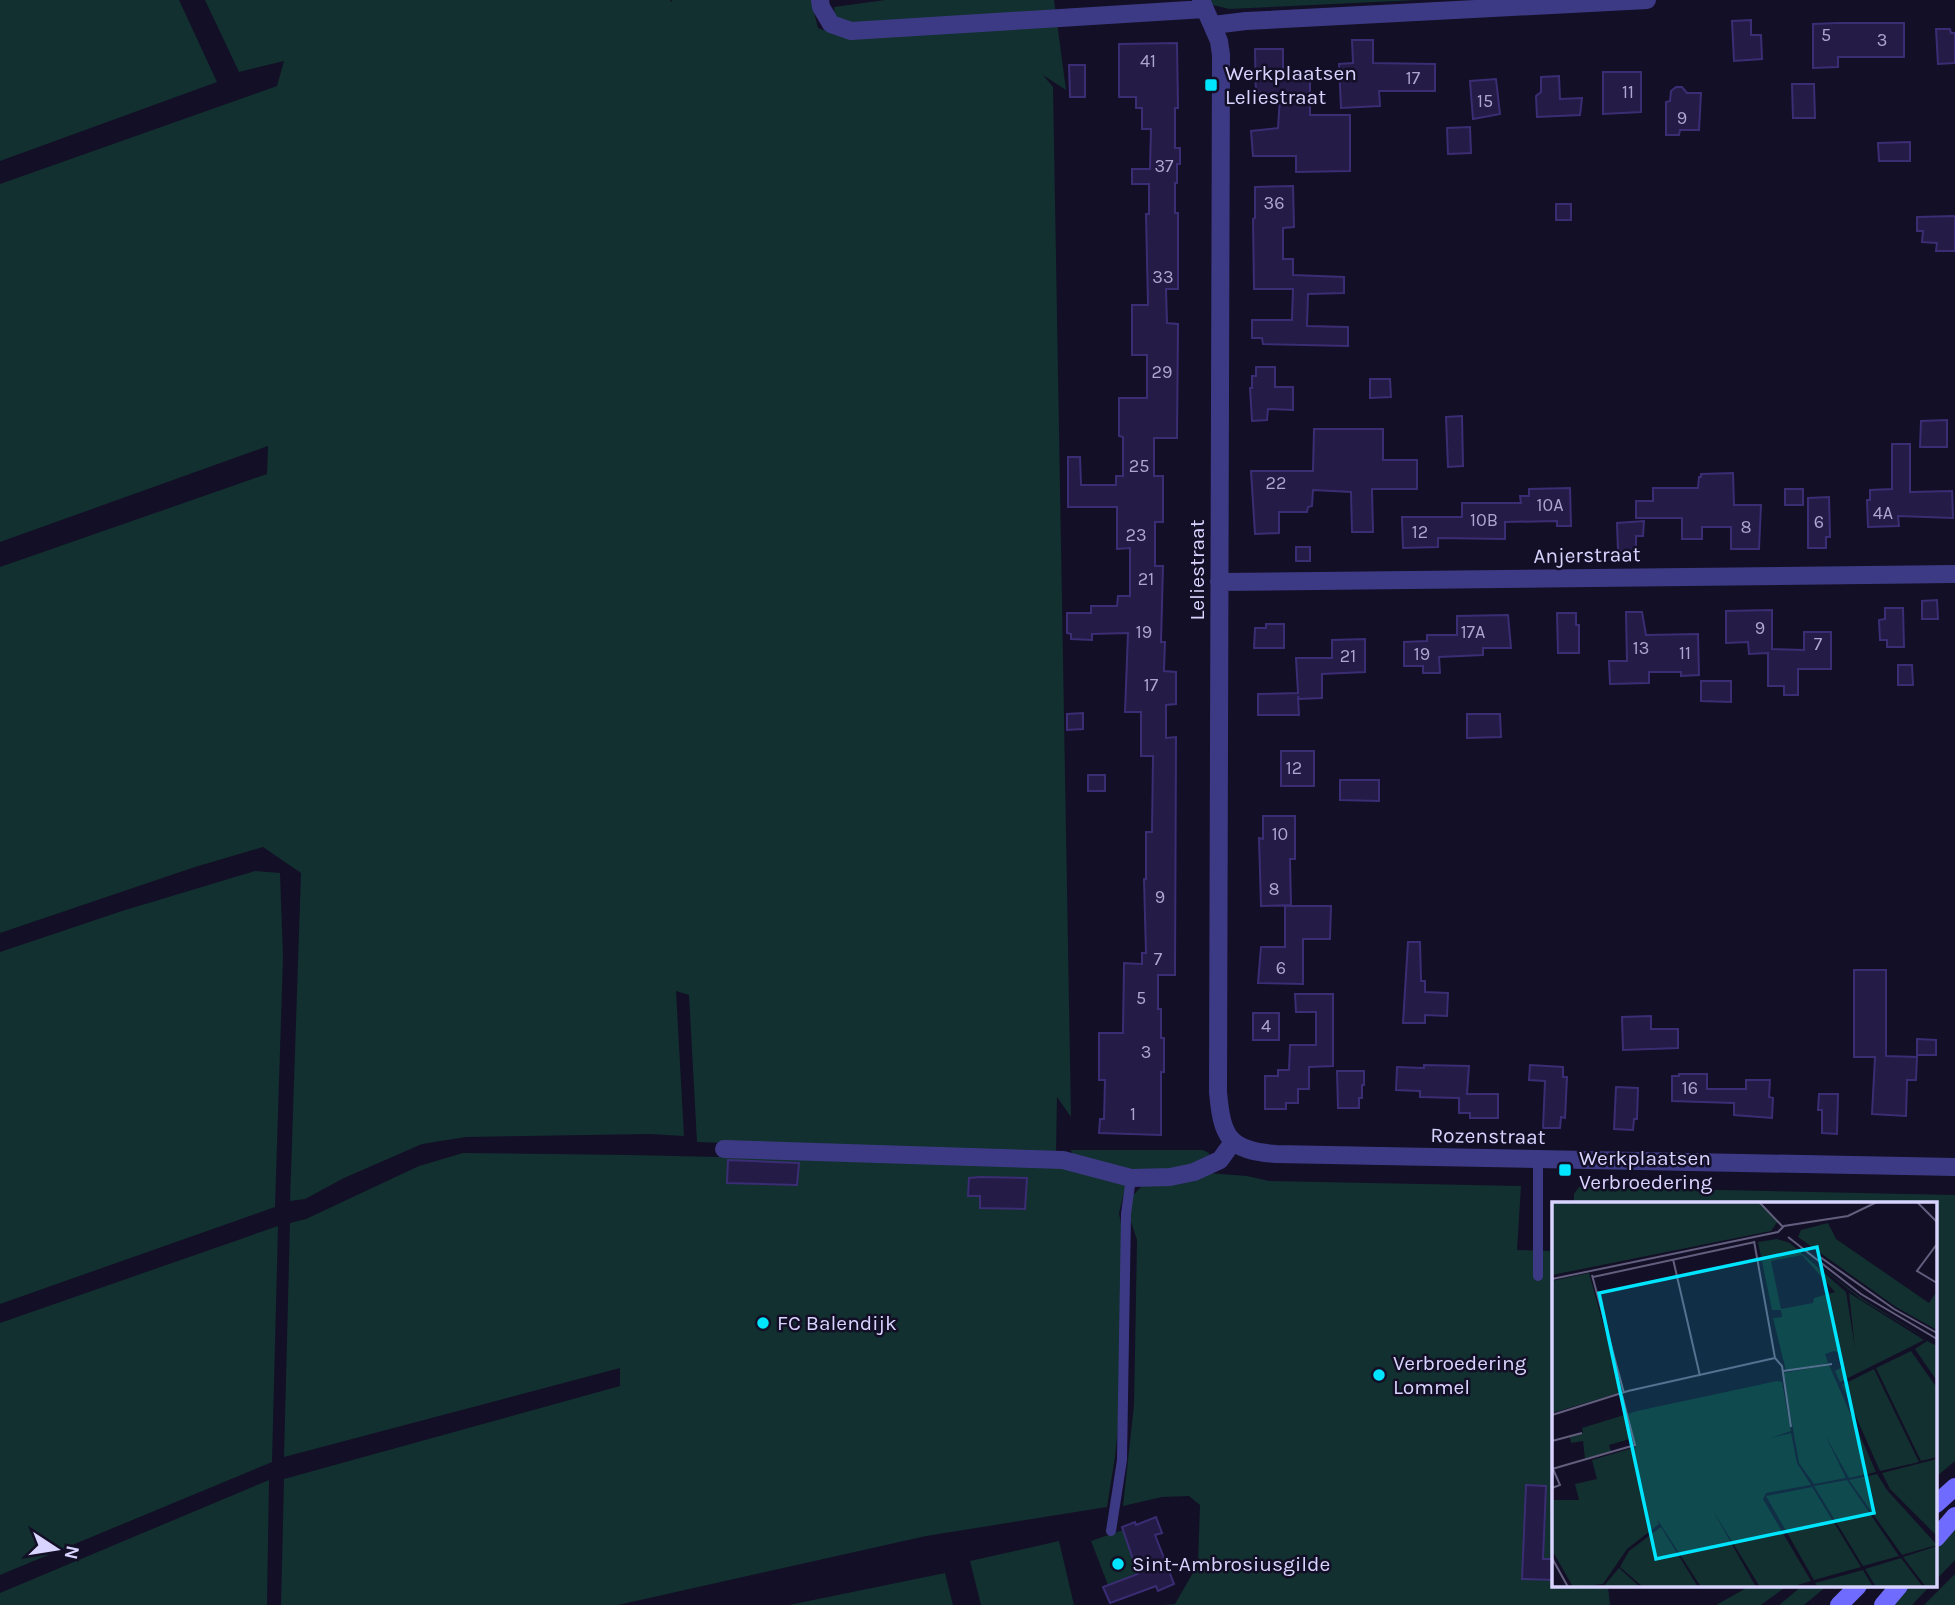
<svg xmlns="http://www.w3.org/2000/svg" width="1955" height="1605" font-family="Karla,sans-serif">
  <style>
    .green { fill: #12302f }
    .building { fill: #241b47; stroke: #3b2d73; stroke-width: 2 }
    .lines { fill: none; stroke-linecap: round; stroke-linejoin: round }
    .service { stroke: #3d3a85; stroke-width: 10 }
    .minor { stroke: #3d3a85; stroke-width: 18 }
    .secondary { stroke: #6f6bff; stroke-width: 18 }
    .poi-dot { fill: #00e5ff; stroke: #130f26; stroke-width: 2.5 }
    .labels { text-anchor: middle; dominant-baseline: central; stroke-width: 5; stroke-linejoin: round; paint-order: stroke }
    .number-label { font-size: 18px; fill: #aca6d1 }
    .poi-label { font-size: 21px; fill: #d9d4ff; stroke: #130f26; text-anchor: start }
    .street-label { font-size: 21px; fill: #d9d4ff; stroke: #130f26 }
    .inset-road { fill: none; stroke: #625e7d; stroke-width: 2 }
    .view { fill: #00e5ff; fill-opacity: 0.15; stroke: #00e5ff; stroke-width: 3.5 }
    .inset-edge { fill: none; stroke: #d9d4ff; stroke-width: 3.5 }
  </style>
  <rect width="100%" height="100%" fill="#130f26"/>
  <path class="green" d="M0,0h179l38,82 -217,79z
    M205,0h465l1,2 1,-2h139l7,28 18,7 -2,-28 51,-7h169l12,90 -23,-15 10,12 18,1030 -14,-20 -1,58 -359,-13 -8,-147 -13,-4 8,145 -34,-2 -184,3 -44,7 -78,34 -39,21 -15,2 11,-328 -38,-26 -68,20 -195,66v-366l267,-93 1,-28 -268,96v-358l277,-98 7,-25 -45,11z
    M1209,0h209l-189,9 -20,-5z
    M255,871l25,2 3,84 -8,250 -275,97v-352l122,-41z
    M1071,1150h132l6,3v4l-38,16 -43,-3 -55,-12z
    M463,1153l167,2 436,10 61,16 -8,32 7,39 -1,106 -10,99 -8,50 -181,29 -308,69h-337l3,-126 336,-93v-18l-336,89 6,-234 16,-4 113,-53z
    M1208,1173l39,3 22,5 252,5 -4,64 37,1v335h54l2,19h-448l13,-1 23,-40 2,-59 -11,-9 -27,1 -39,9 11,-101 1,-51 2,-114 -8,-24 1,-18 15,-15z
    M1579,1187l376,8v266l-19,16v-273h-362v-10z
    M278,1226l-6,236 -272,113v-252z
    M269,1480l-2,125h-267v-12z
    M1955,1524v36l-19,20v-33z
    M1123,1530l17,43 -32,12 -17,-44z
    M1059,1541l15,64h-93l-11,-44z
    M945,1573l8,32h-164z
    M1955,1574v31h-31z
    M1750,1586h37l-26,19h-45z
    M1802,1586h25l-23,19h-25z
    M1908,1586h22l-18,19h-19z"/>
  <path class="building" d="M1751,20v15h10l1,24 -28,2 -2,-40z
    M1838,23h66v34h-66v10l-25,1v-44z
    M1936,29h14l1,4h4v30l-17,1z
    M1352,40h21v23l62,1v27h-56l1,15 -39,2 -2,-44 14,-1z
    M1177,43l1,65h-3v40h5v16h-3v19h-2v30h3v76h-12l1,34 11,1 -1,114h-23v38h9v46h-8v44h8l-2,76h4l-1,29 12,1v32l-10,1v33l10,-1 -1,238h-17v34h3v29h3v34h-3v63l-62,-2 1,-14h4l1,-39h-6v-47h24l1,-70 18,1v-11h4l-2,-74h2v-47h6l1,-76h-12v-44h-16l3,-79 -36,1v6l-21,-1v-5l-4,-1v-20h24v-7h26l1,-10h12v-48l-13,1v-42h-49v-50h12l1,28h35v-9h7v-39l-4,-1v-38h28v-43h-15v-50h16l-2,-91h3v-30h-17v-15h18l1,-40h-9v-21h-6v-11h-17v-53z
    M1255,49h28v28h5v3h22v35h40v56l-54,1v-16h-43l-2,-25 27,-3 2,-31h-24z
    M1069,65h16v32h-15z
    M1603,72h38v40l-38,2z
    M1559,76l1,23 22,-1 -2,17 -43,2 -1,-21 5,-4v-15z
    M1496,79l4,35 -27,5 -3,-38z
    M1792,84h22l1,34h-22z
    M1676,87h6l5,6h14l-2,37h-19l-1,5h-13v-33l4,-1 1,-10z
    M1470,127l1,26 -23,1 -1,-26z
    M1910,142v19h-31l-1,-18z
    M1293,186l1,41 -11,1v31h10v16l51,2v16l-36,1 -1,32 41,1v19l-85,-2 -1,-6h-10v-18h40l1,-31h-39l-1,-70 2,-1v-31z
    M1556,204h15v16h-15z
    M1955,216v35h-19l1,-8 -15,-1 1,-11h-6v-14z
    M1256,367h19v20h18v23l-25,-1 -1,11 -15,1 -2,-33h2v-12h4z
    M1370,379h20l1,18 -21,1z
    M1462,416l1,50 -15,1 -2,-50z
    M1947,420v27h-27l1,-26z
    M1314,429h69v31h34v29h-45l1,43h-21l-1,-40 -38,-2 -1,16 -4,1 -1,5h-28v21l-24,1 -4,-63h62z
    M1892,444h18v48l42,-1 1,27 -55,-2 1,10 -31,1 -1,-27h3v-10l22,-1z
    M1733,473l1,32h27l-2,44h-28v-22h-29v12h-20v-21h-46v-17h17v-13h45l1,-11h2v-3z
    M1570,488l1,38h-14v-5l-52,1v17l-67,-1v9l-35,1 -1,-31h60v-14h59l-1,-7h9v-7z
    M1785,489h18v16h-18z
    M1829,497l1,40h-4v11h-18v-50z
    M1644,521l-1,15h-7v15h-18l-1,-28z
    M1296,547h14v14h-14z
    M1937,600l1,19h-16v-18z
    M1885,608h18l1,39h-17v-7h-7l-1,-20 6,-1z
    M1772,610v39l32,1v-18h27v37h-33v26h-14v-9h-16v-33l-19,1 -1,-12 -22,1v-32z
    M1626,612h16l4,23 52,-1 1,41 -18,1v-4h-32v11l-39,1 -1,-23h18z
    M1557,613h19v12h3v28h-21z
    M1508,615l3,33h-28v7l-44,2 1,16h-17v-7h-19v-24l23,-1v-6h30v-19z
    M1266,624h18v24h-30l1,-20h11z
    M1365,639v33l-43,2v24l-23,1 -1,-3 1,19h-41v-21l40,-1 -2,-35h36v-18z
    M1898,665h14l1,20h-15z
    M1701,681h30v21l-30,-1z
    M1083,713v16l-16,1v-16z
    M1467,714h33l1,23 -34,1z
    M1281,751h33v35h-33z
    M1088,775h17v16h-17z
    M1340,780h39v21l-39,-1z
    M1263,816h32v43h-5l1,46 -30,1 -2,-68 4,1z
    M1285,906h46l-1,33h-27v45l-45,-1 3,-36h24z
    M1408,942h12l1,39h4v11l23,1 -1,23 -22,-1v8h-22z
    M1854,970h32v86l31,1 -1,23h-9l-1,36 -34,-2 3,-57h-21z
    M1295,994h38v72l-24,1v22h-11v14h-12v6h-21v-33h13v-6h11l1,-25h26v-33h-20z
    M1253,1013h26v27h-26z
    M1651,1016v13h27v19l-55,2 -1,-33z
    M1917,1039l19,1v15h-19z
    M1424,1065l45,1 -2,28h31v24h-28v-5h-11v-15l-39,-1v-6l-24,-1 1,-23 27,1z
    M1530,1065l33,2v10h4l-2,41 -4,-1 -1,11h-17l2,-47 -16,-1z
    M1337,1071h27v14h-2v13h-3v10h-21z
    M1679,1074h28v15h39v-9h24l-1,17 4,1 -1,20 -38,-3v-12l-62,-2v-25h7z
    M1616,1087l22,1 -1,31h-3l-1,11 -19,-1z
    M1819,1094h19l-1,40 -15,-1v-23h-4z
    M728,1160l71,3 -2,22 -70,-2z
    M980,1177l47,1 -2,31 -45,-1v-12h-12l1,-18z
    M1526,1485l20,1 -3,73h11v21l-32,-1z
    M1156,1517l6,16 -7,2 19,49 -16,7 -2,-5 -46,17 -7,-16 35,-13 -16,-47 13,-5 1,3z"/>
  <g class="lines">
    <path class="service" d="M1538,1276v-116
      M1111,1531l11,-71 4,-246 5,-36"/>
    <path class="minor" d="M820,0l1,7 10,17 20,7 354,-22
      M1201,0l18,41 2,14 -3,1037c4,44 10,59 58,62l679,13
      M1213,25l33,-4 401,-21
      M1219,582l736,-8
      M724,1149l339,11 68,18 39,-1 24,-5 26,-12 13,-18"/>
    <path class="secondary" d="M1936,1504l19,-17
      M1936,1538l19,-22
      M1839,1605l19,-19
      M1883,1605l16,-19"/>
  </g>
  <g class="poi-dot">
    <rect x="1204" y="78" width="14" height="14" rx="3.5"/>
    <rect x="1558" y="1163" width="14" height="14" rx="3.5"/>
    <circle cx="763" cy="1323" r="7"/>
    <circle cx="1379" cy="1375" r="7"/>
    <circle cx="1118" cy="1564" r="7"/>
  </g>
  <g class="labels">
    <g class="number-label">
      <text x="1826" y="35">5</text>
      <text x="1882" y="40">3</text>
      <text x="1148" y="61">41</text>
      <text x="1413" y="78">17</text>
      <text x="1628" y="92">11</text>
      <text x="1485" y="101">15</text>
      <text x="1682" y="118">9</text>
      <text x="1164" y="166">37</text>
      <text x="1274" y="203">36</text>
      <text x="1163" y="277">33</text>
      <text x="1162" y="372">29</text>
      <text x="1139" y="466">25</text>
      <text x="1276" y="483">22</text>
      <text x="1550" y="505">10A</text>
      <text x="1883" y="513">4A</text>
      <text x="1484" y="520">10B</text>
      <text x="1819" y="522">6</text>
      <text x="1746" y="527">8</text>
      <text x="1420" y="532">12</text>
      <text x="1136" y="535">23</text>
      <text x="1146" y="579">21</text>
      <text x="1760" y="628">9</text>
      <text x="1144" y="632">19</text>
      <text x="1473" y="632">17A</text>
      <text x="1818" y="644">7</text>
      <text x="1641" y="648">13</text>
      <text x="1685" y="653">11</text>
      <text x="1422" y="654">19</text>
      <text x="1348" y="656">21</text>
      <text x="1151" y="685">17</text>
      <text x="1294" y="768">12</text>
      <text x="1280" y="834">10</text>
      <text x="1274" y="889">8</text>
      <text x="1160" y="897">9</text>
      <text x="1158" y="959">7</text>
      <text x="1281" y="968">6</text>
      <text x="1141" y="998">5</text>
      <text x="1266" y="1026">4</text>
      <text x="1146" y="1052">3</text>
      <text x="1690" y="1088">16</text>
      <text x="1133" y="1114">1</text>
    </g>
    <g class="poi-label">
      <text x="1225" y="73">Werkplaatsen<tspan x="1225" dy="24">Leliestraat</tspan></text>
      <text x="1579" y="1158">Werkplaatsen<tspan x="1579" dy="24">Verbroedering</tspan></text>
      <text x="777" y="1323">FC Balendijk</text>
      <text x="1393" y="1363">Verbroedering<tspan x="1393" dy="24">Lommel</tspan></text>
      <text x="1132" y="1564">Sint-Ambrosiusgilde</text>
    </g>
    <g class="street-label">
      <text transform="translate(1587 555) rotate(-1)">Anjerstraat</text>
      <text transform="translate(1197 570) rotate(-90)">Leliestraat</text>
      <text transform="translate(1488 1136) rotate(1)">Rozenstraat</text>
    </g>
  </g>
  <g transform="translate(1552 1202)">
    <rect width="385" height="385" fill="#130f26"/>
    <path d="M0,0h205l21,19 -7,10 -219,44zM276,21l8,16 93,64 8,-12v39l-41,-23 -98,-70 3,-7zM225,37l13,4 56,49 9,56 -6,-55 75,47 -84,42 -5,-11 9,-5 -4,-13 -6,-2 -9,3 3,9 -42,8 -13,-53 9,-1 -1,-7h-9l-14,-68zM250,53l33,37 -21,6 -1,5 -32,6 -10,-48zM257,56l55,42 73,45 -75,-45zM37,71l33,119 -70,21v-132zM375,139l10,5v35l-22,-32zM359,149l26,37v69l-16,4 -45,-93zM277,163l47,107 -27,6 -24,-43 21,43 -32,6 -15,-21 -16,-90zM322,167l28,58 17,35 -39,9 -38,-86zM225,179l5,1 9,49 -20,7 20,-5 6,30 14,22 -45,8 -3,6 48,82 -20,6h-31l-48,-78 44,78h-55l-44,-68 2,5 -32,25 -24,35 -30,3 -21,-37v-50h27l-4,-16 22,-5 -5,-19 44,-13 -6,-8 -21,6 2,6 -26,8 -2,-18 -12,2 -1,-6 13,-4 -1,-5 55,-17zM385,257v69l-1,7 -46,-46 -8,-16zM325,272l10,16 50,55 -35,10 -53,-75zM295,278l2,3 50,73 -36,10 -49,-80zM260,285l2,3 47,77 -47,13 -48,-84zM109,325l37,60h-55l-23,-20 9,-16zM385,344v41h-11l-23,-30zM349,356l22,29h-47l-11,-18zM67,366l21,19h-37zM311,368l10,17h-55l-3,-4z" fill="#12302f" fill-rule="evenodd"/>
    <path class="inset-road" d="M207,0l24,25M365,0l20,20M236,35l73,57 76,45M202,39l21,117M385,42l-20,27 20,12M268,55l74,52 43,24M121,57l27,117M40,73l32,118M41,75l162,-35M0,77l226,-47 6,-6 64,-10 29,-14M223,156l7,8 9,61M231,169l49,-7M0,213l76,-24 147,-33M0,239l30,-8M0,267l83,-24 -13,-50M0,286l8,-3 -7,-16M0,356l16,29"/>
    <path class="view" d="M265,45l57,266 -218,46 -57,-266z"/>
    <rect width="385" height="385" class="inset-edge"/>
  </g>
  <g transform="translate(56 1549) rotate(102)" stroke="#130f26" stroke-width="5" paint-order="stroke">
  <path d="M0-5L12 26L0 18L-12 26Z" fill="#d9d4ff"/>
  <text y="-10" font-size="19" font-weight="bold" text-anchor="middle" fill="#d9d4ff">N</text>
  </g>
</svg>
